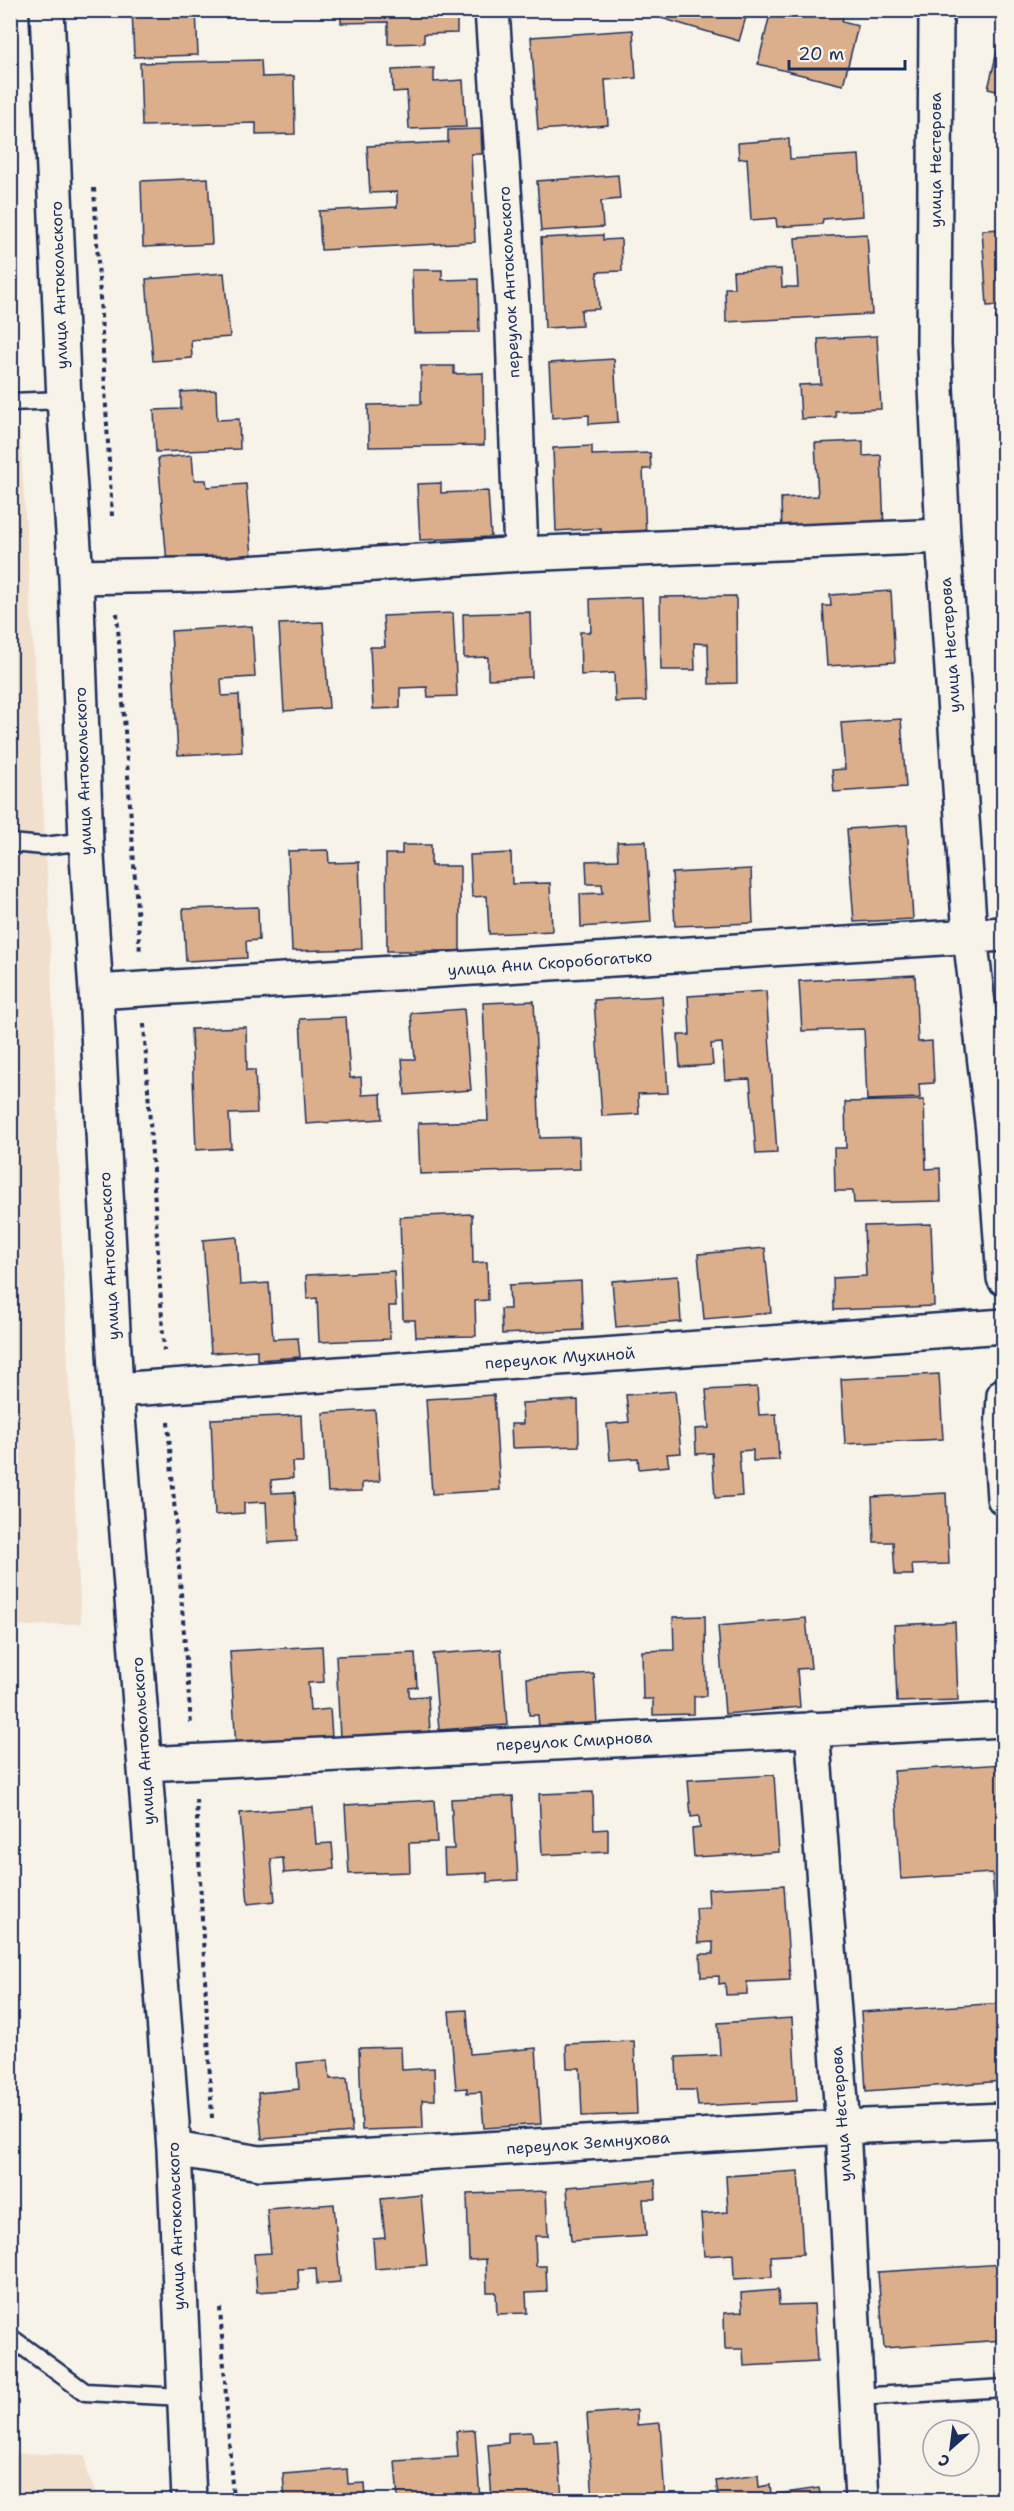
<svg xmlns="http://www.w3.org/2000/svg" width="1014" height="2511" font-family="'Shantell Sans',sans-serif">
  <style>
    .built { fill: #efdfcc }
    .building { fill: #dcaf8c; stroke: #1b2f5e; stroke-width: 1.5 }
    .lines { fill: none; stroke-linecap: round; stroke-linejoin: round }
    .lane-casing { stroke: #1b2f5e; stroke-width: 21 }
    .street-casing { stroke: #1b2f5e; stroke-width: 38 }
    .path { stroke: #1b2f5e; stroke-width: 4; stroke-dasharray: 4.5 4.5; stroke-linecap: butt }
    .lane { stroke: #f7f3e8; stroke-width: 16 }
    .street { stroke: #f7f3e8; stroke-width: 33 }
    .labels { text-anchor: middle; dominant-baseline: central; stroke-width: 4.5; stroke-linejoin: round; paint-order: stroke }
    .street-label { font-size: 16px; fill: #1b2f5e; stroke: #f7f3e8 }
  </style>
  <rect width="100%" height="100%" fill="#f7f3e8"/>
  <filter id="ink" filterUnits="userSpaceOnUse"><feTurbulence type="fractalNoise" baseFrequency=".0167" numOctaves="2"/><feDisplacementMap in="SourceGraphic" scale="12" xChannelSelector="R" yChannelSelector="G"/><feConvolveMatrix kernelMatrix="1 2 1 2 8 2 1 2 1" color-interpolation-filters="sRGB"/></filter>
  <g filter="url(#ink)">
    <path class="built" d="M20,432l29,473 10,285 22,433 -70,4 -1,-1194z
      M11,2453l74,2 2,19 12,26h-88z"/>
    <path class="building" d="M132,10h64l2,45 -64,2z
      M341,10h116v23l-33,1v9l-36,1v-22l-47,1z
      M663,10h85l-9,31 -78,-23z
      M771,10h73l-2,12 16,4 -15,59 -85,-21z
      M1004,23v70l-16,-4z
      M633,30l3,48 -31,2 3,45 -70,5 -7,-93z
      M261,60l1,17 32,-1 1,58 -39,1v-12l-114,3 -2,-63z
      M434,68v14l29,-2 3,47 -57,2 -2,-38 -14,1 -1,-22z
      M481,129l1,25h-11l4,88 -154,8 -2,-39 78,-4v-15l-27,1 -3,-47 81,-4v-12z
      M789,139l1,20 69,-4 4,61 -40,3 -1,5 -45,3 -1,-9 -25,2 -4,-62 -8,1 -1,-16z
      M618,175l2,24 -19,2 2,26 -62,4 -4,-50z
      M208,178l4,66 -69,3 -2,-66z
      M1004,229v76l-17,1 -5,-76z
      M867,234l5,80 -146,8 -1,-34h9l-1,-17 48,-2 1,18h16l-3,-49z
      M603,235v5l18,-1 1,32 -25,1 2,37 -18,1 1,16 -37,2 -4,-90z
      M412,270h30v10l36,-1 1,53 -65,1z
      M224,273l6,64 -39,3 1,18 -39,3 -7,-82z
      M1004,316v50h-4l-4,-49z
      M877,336l4,73 -46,2 1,6 -35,2 -2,-34 22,-1 -3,-45z
      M614,359l4,63 -29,2v-9l-37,3 -3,-55z
      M421,366h33v8l29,-1 1,72 -115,2 -1,-42 53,-1z
      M216,390l1,30 22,-1 1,30 -84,3 -2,-42 27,-1v-17z
      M995,430h9v77l-5,1z
      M863,441v15l18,-1 3,74 -102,4 -1,-35 37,-2 -3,-53z
      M592,446v9l58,-2 1,16h-8l3,66 -45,2v-9l-45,3 -3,-83z
      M192,455l2,25h12l1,7 39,-3 6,73 -85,6 -9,-105z
      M441,483v10l47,-2 3,46 -71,3 -3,-56z
      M998,520h6v73h-2z
      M891,591l4,71 -68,4 -4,-60h8l-1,-11z
      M736,596l1,87 -28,1 -1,-40 -14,-1 1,27h-34l-1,-73z
      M642,597l4,104 -31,1 -1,-29 -33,2 -1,-43h11l-1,-33z
      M530,612l2,65 -44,2v-22l-24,1 -1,-44z
      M453,613l4,83 -29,1 -1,-10 -27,1v20l-27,1 -3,-62h15l-2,-31z
      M323,622l6,86 -45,3 -5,-87z
      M252,626l3,51 -34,2 1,17 17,-1 3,57 -64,3 -7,-124z
      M901,719l5,68 -72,5 -2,-22 13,-1 -4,-46z
      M907,825l6,94 -59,3 -7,-93z
      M646,841l5,81 -70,5 -1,-33 23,-1 -1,-9h-15l-1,-23 32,-1 -1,-18z
      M402,845h29v21h29v85h-73l-1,-97h16z
      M328,850l1,13 30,-1 3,87 -70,2 -4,-100z
      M511,853l1,31 38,-1 2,48 -63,3 -2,-38 -15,1 -2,-42z
      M751,869l2,54 -78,3 -3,-53z
      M258,907l1,33 -13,1 1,17 -61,3 -3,-52z
      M915,975l3,67 14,-1 2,42 -15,1 1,14 -53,2 -3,-71 -62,2 -3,-50z
      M766,991l11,162 -21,1 -6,-75 -25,1 -3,-37 -11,1 2,21 -33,2 -2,-32h12l-2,-39z
      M662,996l6,97 -30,1 1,20 -37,2 -8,-116z
      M534,1001l6,137 39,-1 1,32 -160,5 -2,-51 70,-2 -5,-118z
      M464,1009l7,81 -66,5 -3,-36h13l-4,-46z
      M346,1017l4,61 11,-1 1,18 19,-1 1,25 -76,5 -6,-105z
      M246,1027l1,43h8l2,43 -28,1 2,34 -35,2 -5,-121z
      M924,1100l2,69 14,-1 1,33 -87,2 -1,-12h-18l-1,-43h12l-1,-46z
      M472,1214l1,49 14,-1 1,38 -13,1 1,35 -60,1 -1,-17h-12l-3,-103z
      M931,1224l3,82 -100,4 -1,-32 33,-2 -2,-50z
      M237,1237l3,48 29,-2 4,56 25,-1 2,19 -43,3v-10l-46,3 -8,-113z
      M765,1248l6,65 -67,6 -6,-65z
      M394,1271l2,35h-7l1,33 -71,3 -2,-44 -10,1 -1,-24z
      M678,1276l3,46 -65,5 -4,-46z
      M581,1281l2,49 -81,4 -1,-25h9l-1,-24z
      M939,1374l4,65 -98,5 -4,-65z
      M757,1387l2,28 17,-1 3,46 -26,1v-11l-14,1 3,45 -27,2 -3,-45 -16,1 -1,-25 14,-1 -3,-38z
      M675,1391l6,62 -14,1 2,12 -30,3 -1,-11 -28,2 -3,-36 22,-2 -3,-27z
      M494,1395l6,95 -68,4 -6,-95z
      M578,1400l1,46 -67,2 -1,-24h12l-1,-21z
      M375,1410l5,71 -18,2v8l-34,1 -5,-79z
      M301,1415l2,47h-11l1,16 -22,2 1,13 23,-1 2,49 -29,2 -2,-41 -22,1v10l-29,2 -4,-96z
      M946,1493l3,71 -37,1 1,10h-18l-2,-33h-19l-2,-45z
      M705,1616l1,80h-12v18l-41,1v-16h-10l-1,-48 32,-1 -1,-33z
      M806,1618l5,50 -14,1 3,38 -75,7 -7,-88z
      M955,1622l3,78 -61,2 -3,-77z
      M322,1646l2,36 -16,1 2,28 20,-2 3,42 -97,-3 -6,-97z
      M501,1649l6,76 -68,5 -6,-76z
      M415,1653l2,34 -8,1v9l19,-1 3,55 -91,-13 -4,-82z
      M594,1674l3,50 -58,4 -1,-13h-9l-2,-37z
      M1004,1764v172h-7l-5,-63 -91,6 -7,-108z
      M774,1775l5,77 -85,5 -2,-28 8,-1 -1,-12 -8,1 -3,-37z
      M593,1792l1,38 14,-1v23l-66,3 -3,-61z
      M513,1796l5,84 -31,2v-9l-42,2 -1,-26h10l-3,-50z
      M434,1800l3,42 -28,1 1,29 -61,2 -4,-69z
      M313,1807l3,37 16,-1 2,26 -50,4 -1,-15 -12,1 4,42 -27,3 -8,-91z
      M784,1885l6,95 -43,2v12l-21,1 -1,-12 -6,1v-8l-18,1 -1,-23h13v-12l-15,1 -2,-35 13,-1 -1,-18z
      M1004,2003v78l-138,10 -5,-79z
      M467,2010l3,44 66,-6 5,76 -57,4 -3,-36 -14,1v-5l-11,1 -7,-78z
      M792,2018l5,83 -99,5 -2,-16h-19l-1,-33 44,-2 -2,-32z
      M634,2041l3,73 -55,2 -2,-48h-13l-1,-24z
      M401,2047l1,23 32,-2 1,32h-13l1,28 -61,2 -3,-82z
      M328,2060l2,19 17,-1 5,54 -90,7 -4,-46 41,-4 -2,-26z
      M798,2171l5,83 -32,2 1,21 -38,2 -1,-25 -29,2 -3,-42 27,-2 -2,-36z
      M655,2180l1,19h-13l3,37 -75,5 -4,-54z
      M546,2191l2,45h-13l1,30h10l1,26 -21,1 1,20 -30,1 -1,-22h-9l-1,-33 -17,1 -2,-66z
      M421,2195l6,70 -52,4 -2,-30 12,-1 -4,-39z
      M334,2204l6,78 -23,2 -1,-16 -18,1 1,20 -42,3 -3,-38 17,-1 -4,-44z
      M1004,2264v76l-120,8 -6,-76z
      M778,2290l1,15 35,-1 3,58 -73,4 -1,-17h-18l-1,-36 18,-1 -1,-19z
      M637,2410v15l23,-2 5,77h-72l-6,-86z
      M475,2430l5,70h-82l-3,-39 63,-4 -2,-26z
      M532,2432l1,10 25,-1 4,59h-70l-4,-55 20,-2v-10z
      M347,2469l1,15 17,-1 1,17h-81l-2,-26z
      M758,2475l1,12 11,-2 1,10 48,-7 2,12h-102l-3,-19z"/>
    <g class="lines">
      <defs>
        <path id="lane" d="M10,402l54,-2
          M10,843l34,3 42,-5
          M10,2337l75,55 98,5
          M857,2397l147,-9"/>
        <path id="street" d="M47,10l17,390 12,177 10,264 10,151 20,398 58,759 15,351
          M492,10l20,296 9,248
          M936,10l-2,335 9,191 27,400 23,195 11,147
          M76,577l156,-3 289,-20 422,-18
          M96,992l908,-58
          M116,1390l888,-64
          M1004,1395l-3,58 3,45
          M812,1729l31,398 19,373
          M145,1764l859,-44
          M174,2149l86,14 583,-36 161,-7"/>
      </defs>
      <use href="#lane" class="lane-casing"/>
      <use href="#street" class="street-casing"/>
      <path class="path" d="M94,188l18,328
        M117,613l23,340
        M144,1024l20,327
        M168,1422l23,303
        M196,1799l16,319
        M220,2308l13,192"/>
      <use href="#lane" class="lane"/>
      <use href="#street" class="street"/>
    </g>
  </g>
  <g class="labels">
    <g class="street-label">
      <text transform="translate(935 160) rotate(-90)">улица Нестерова</text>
      <text transform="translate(509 282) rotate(-93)">переулок Антокольского</text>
      <text transform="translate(59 285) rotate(-92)">улица Антокольского</text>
      <text transform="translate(950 645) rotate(-94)">улица Нестерова</text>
      <text transform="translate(83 771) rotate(-92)">улица Антокольского</text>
      <text transform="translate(550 963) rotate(-4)">улица Ани Скоробогатько</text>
      <text transform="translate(109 1256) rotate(-93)">улица Антокольского</text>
      <text transform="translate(560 1358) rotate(-4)">переулок Мухиной</text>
      <text transform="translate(143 1741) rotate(-94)">улица Антокольского</text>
      <text transform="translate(574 1741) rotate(-3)">переулок Смирнова</text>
      <text transform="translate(841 2114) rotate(-94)">улица Нестерова</text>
      <text transform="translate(588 2143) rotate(-4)">переулок Земнухова</text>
      <text transform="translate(176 2226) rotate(-92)">улица Антокольского</text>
    </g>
  </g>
  <rect width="1014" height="2511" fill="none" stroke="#f7f3e8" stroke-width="36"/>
  <rect x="18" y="18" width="978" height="2475" fill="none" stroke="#1b2f5e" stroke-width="2" filter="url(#ink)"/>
  <g transform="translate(951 2448) rotate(208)"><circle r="28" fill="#f7f3e8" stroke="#9fa5b1" stroke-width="1.5"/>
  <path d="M0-4.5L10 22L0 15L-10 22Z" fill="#1b2f5e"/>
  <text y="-9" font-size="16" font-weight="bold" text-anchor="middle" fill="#1b2f5e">С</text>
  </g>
  <path d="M789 60v9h116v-9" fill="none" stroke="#1b2f5e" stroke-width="3"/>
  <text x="798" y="60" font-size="18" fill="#1b2f5e" stroke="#f7f3e8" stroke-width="4.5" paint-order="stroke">20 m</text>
</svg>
